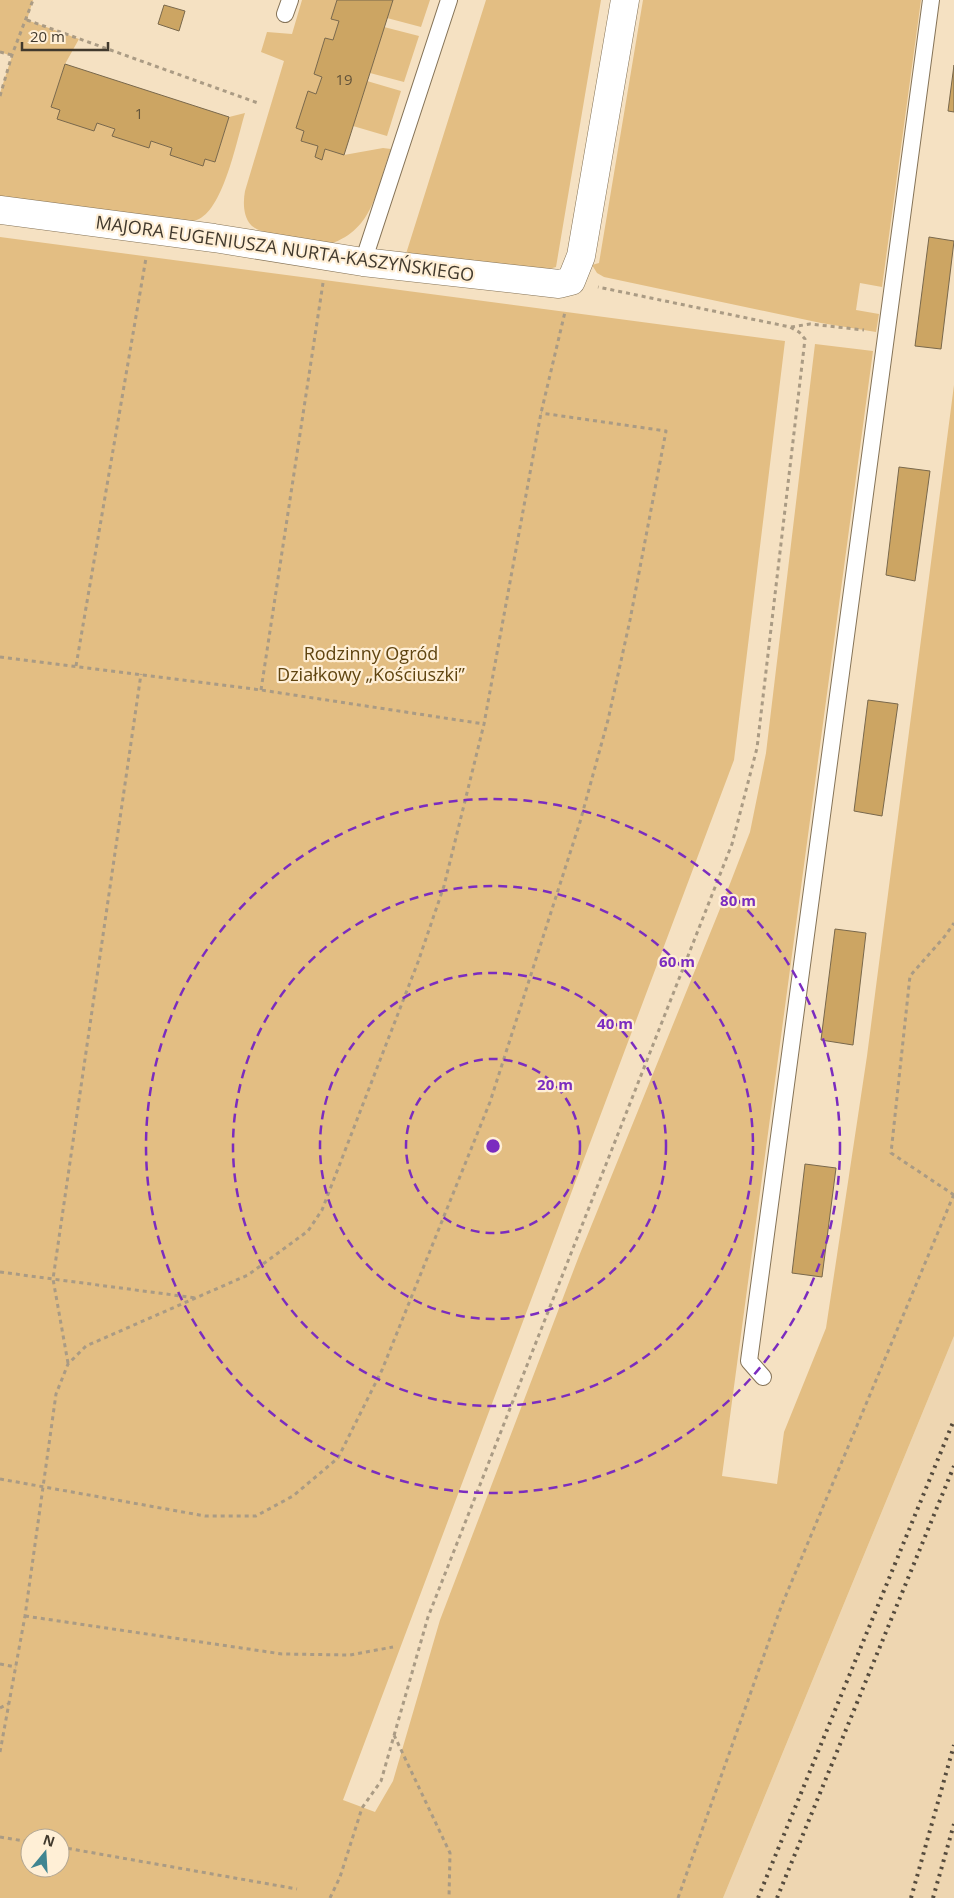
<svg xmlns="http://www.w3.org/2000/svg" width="954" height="1898" font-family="'Open Sans',sans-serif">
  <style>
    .built { fill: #eed6b1 }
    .green { fill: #e3be83; fill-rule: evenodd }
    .building { fill: #cca563; stroke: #79684c }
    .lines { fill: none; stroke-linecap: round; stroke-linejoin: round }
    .lane-casing { stroke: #857357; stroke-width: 18 }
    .street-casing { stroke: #857357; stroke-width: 29 }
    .path { stroke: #aa9b84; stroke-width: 3; stroke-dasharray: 4 4; stroke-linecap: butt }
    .lane { stroke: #fff; stroke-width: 16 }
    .street { stroke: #fff; stroke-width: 28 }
    .rail { stroke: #554b3d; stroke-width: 4; stroke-dasharray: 2.5 5; stroke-linecap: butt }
    .ring { fill: none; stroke: #7b2cbf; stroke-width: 2.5; stroke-dasharray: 9 6 }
    .labels { text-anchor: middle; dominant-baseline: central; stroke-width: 4.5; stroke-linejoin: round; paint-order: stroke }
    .number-label { font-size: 15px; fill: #64543a }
    .street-label { font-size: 18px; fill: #41392d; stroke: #ffefd6 }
    .park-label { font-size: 18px; fill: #5f4410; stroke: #ffefd6 }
    .centre { fill: #7b2cbf; stroke: #ffefd6; stroke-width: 2.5 }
    .ring-label { font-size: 15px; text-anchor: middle; font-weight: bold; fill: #7b2cbf; stroke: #ffefd6; stroke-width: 4.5; stroke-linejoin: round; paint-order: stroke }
  </style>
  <rect width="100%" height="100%" fill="#f5e1c2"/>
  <path class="built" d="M954,1336v562h-231l102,-248z"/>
  <path class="green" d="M0,0h33l-6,20 52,19 -14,25 -14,43 9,3 34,21 3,-8 18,6 -2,7 38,5 21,7 -2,7 33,11 2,-7 10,3 14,-45 16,-4c-8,26 -21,94 -46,106 -6,3 -14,3 -20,4l-179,-23v-107l12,-37 -12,-4z
    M302,0h35l-6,19 8,2 -6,19 -8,-2 -11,36 8,3 -6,17 -8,-3 -4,40 -3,10 17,5 -3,11 7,3 3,-11 19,6 39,-7 8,1c-15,39 -16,80 -61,95 -16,-3 -69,-8 -79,-19 -8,-9 -8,-23 -6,-34l39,-130 -23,-9 6,-20 25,2z
    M393,0h37l-9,27 -34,-9z
    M486,0h115l-45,267 -10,3 -141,-13z
    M643,0h278l-39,287 -22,-4 -4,27 23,4 -3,18 -55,-9 -217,-46 -7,-4 -5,-8 7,-2z
    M384,27l35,9 -15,46 -34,-9z
    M367,81l34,10 -14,45 -34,-10z
    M0,237l785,104 -51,419 -391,1040 32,12 18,-31 47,-161 139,-364 147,-362 24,-62 16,-79 49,-409 58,7 -151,1125 55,8 7,-52 42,-104 41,-272 87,-671v951l-231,562h-723zM30,1838h30v30h-30z"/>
  <path class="building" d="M337,0h56l-49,155 -19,-6 -3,11 -7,-3 3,-11 -17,-5 3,-10 -8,-3 12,-37 8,3 6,-17 -8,-3 11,-36 8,2 6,-19 -8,-2z
    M164,5l21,6 -6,20 -21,-7z
    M65,64l164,53 -14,45 -10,-3 -2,7 -33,-11 2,-7 -21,-7 -2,7 -37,-12 3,-7 -18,-6 -3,8 -37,-12 3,-9 -9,-3z
    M954,65v47l-6,-1z
    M929,237l25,4 -13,108 -26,-3z
    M899,467l31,4 -15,110 -29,-6z
    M868,700l30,4 -16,112 -28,-5z
    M835,929l31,4 -13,112 -32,-5z
    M805,1164l31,4 -14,109 -30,-4z"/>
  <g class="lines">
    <defs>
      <path id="lane" d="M285,14l5,-14
        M363,262l86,-262
        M763,1377l-14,-16 182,-1361"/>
      <path id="street" d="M0,210l214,28 149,24 196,22 12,-3 10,-25 44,-256"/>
    </defs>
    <use href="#lane" class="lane-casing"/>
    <use href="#street" class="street-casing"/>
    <path class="path" d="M27,20l231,83
      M0,52l12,3
      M0,96l12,-41 21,-55
      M791,327l19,-3 54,6
      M0,657l261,33 223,34
      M76,666l70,-408
      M261,690l62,-407
      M954,1195l-63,-42 19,-177 35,-40 9,-13
      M0,1272l196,26
      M68,1363l-15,-84 88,-605
      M0,1479l205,37h51l37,-20 45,-38 44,-88 108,-268 90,-280 28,-102 22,-100 36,-189 -125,-18
      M25,1616l257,38 68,1 43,-8
      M0,1664l16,3
      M0,1708l8,-4
      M394,1735l56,118 -1,45
      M0,1752l25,-136 31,-222 12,-30 18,-18 162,-71 60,-44 14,-21 96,-248 26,-76 40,-162 57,-311 24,-101
      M0,1837l30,5
      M60,1847l237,42
      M330,1898l10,-21 22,-69 19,-27 47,-164 304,-773 25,-96 48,-409 -6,-7 -9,-5 -192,-40
      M678,1898l103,-291 173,-413"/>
    <use href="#lane" class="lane"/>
    <use href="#street" class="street"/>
    <path class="rail" d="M758,1898l196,-478
      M777,1898l177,-432
      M911,1898l43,-153
      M933,1898l21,-74"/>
  </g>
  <g class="ring">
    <circle cx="493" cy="1146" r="87"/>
    <circle cx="493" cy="1146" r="173"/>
    <circle cx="493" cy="1146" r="260"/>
    <circle cx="493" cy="1146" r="347"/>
  </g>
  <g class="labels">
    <g class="number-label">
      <text x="344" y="79">19</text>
      <text x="139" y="113">1</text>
    </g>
    <g class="street-label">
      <text transform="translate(285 248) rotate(8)">MAJORA EUGENIUSZA NURTA-KASZYŃSKIEGO</text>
    </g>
    <g class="park-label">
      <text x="371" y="653">Rodzinny Ogród<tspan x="371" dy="21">Działkowy „Kościuszki”</tspan></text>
    </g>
  </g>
  <circle cx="493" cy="1146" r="8" class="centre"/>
  <g class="ring-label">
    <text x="738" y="906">80 m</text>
    <text x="677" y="967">60 m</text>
    <text x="615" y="1029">40 m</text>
    <text x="555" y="1090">20 m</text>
  </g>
  <g transform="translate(45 1853) rotate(18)"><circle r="24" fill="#ffefd6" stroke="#b3a692"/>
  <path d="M0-4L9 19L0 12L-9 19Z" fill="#408591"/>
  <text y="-8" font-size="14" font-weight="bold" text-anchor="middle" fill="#41392d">N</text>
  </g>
  <path d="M22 42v8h86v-8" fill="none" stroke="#41392d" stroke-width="2.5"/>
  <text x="30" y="42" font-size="15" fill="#41392d" stroke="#ffefd6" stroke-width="4" paint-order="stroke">20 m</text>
</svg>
